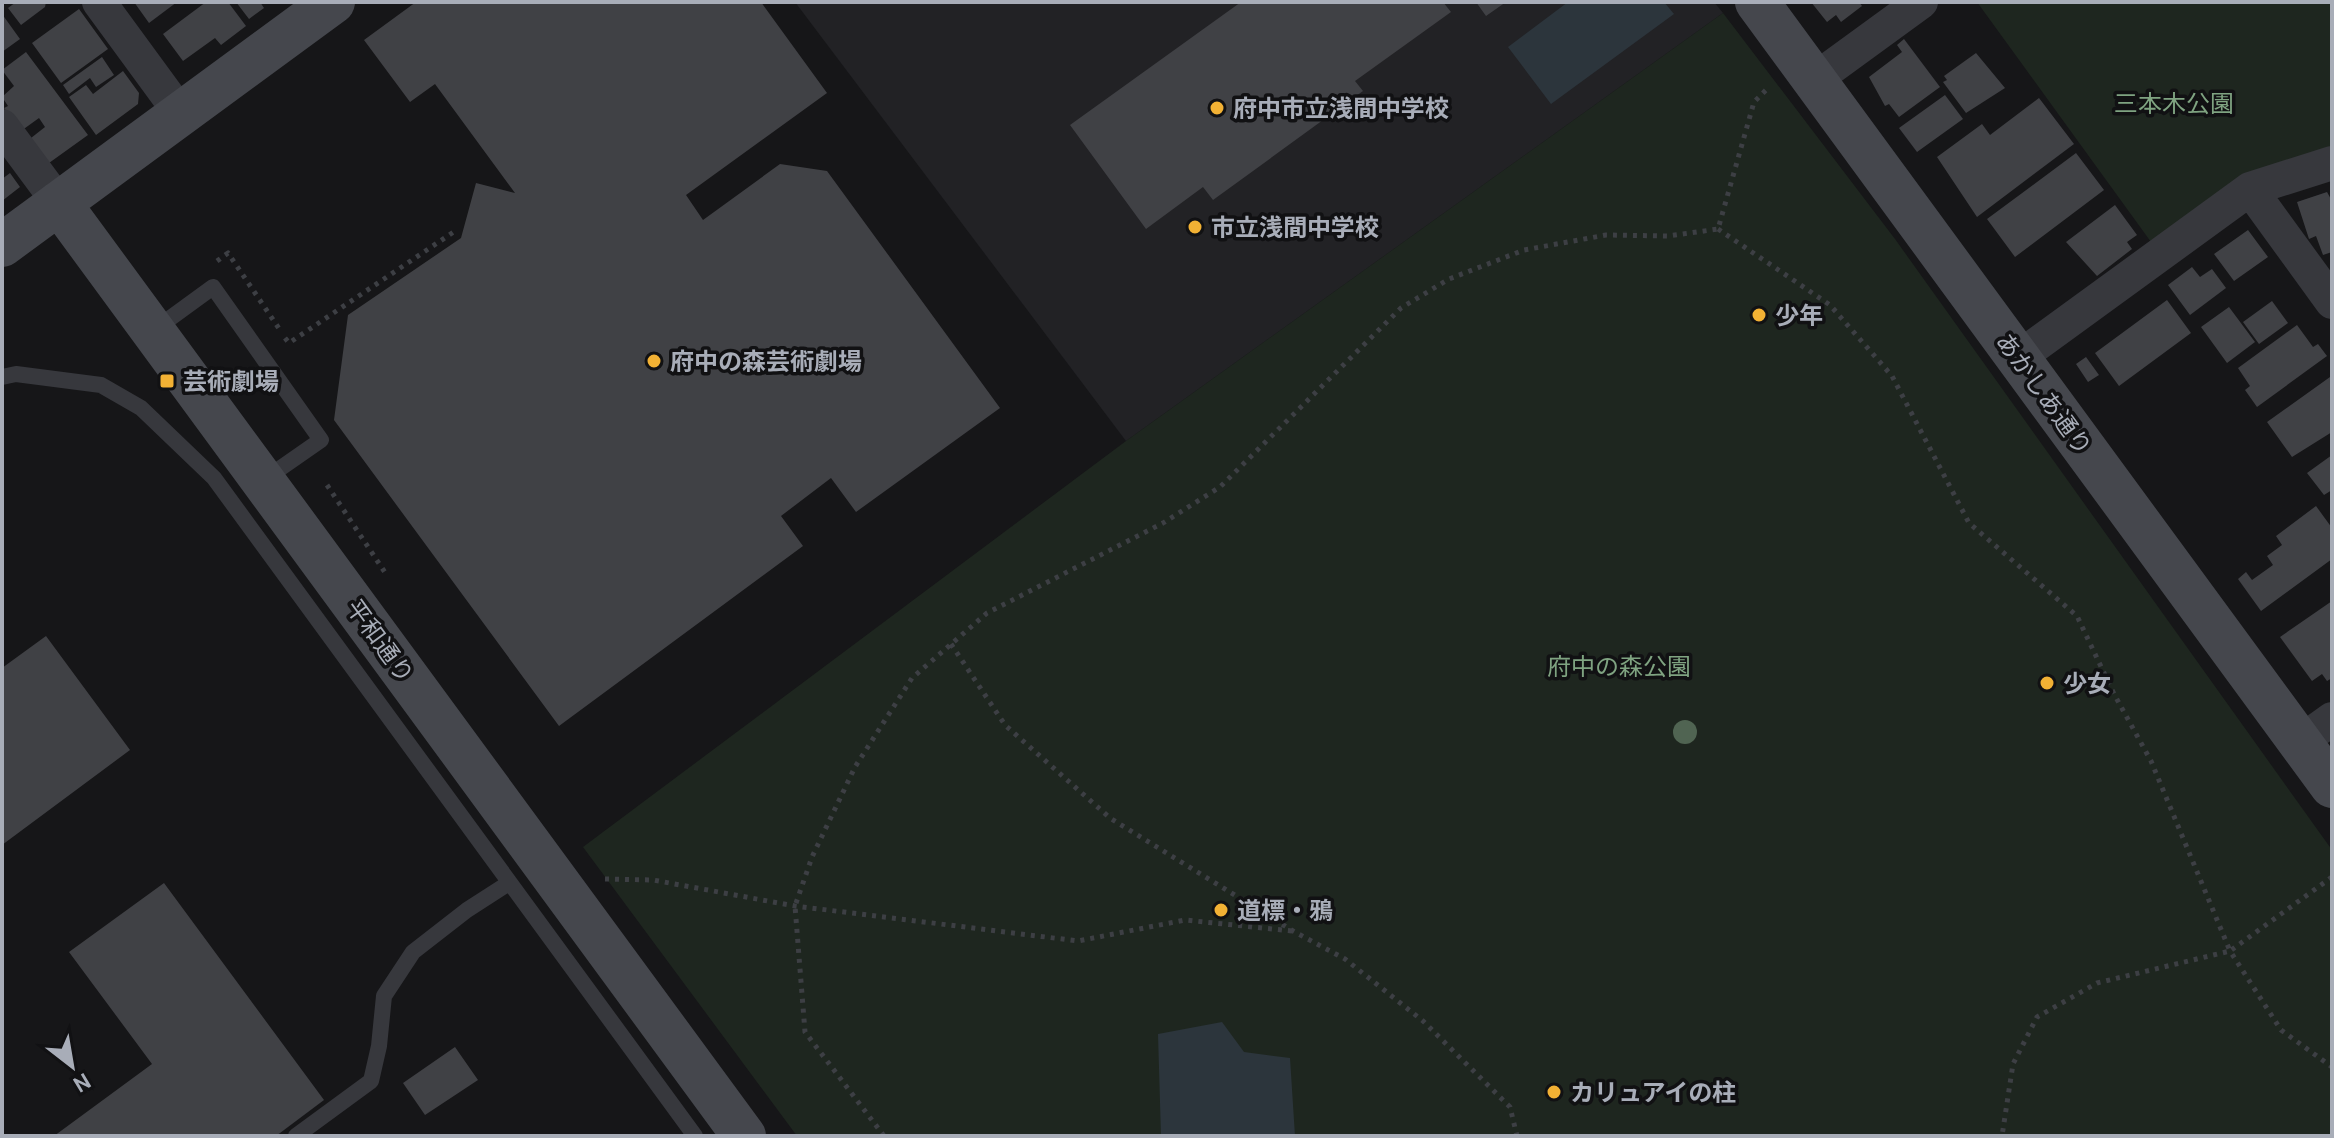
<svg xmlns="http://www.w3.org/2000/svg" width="2334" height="1138" font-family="Cabin,'Noto Sans JP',sans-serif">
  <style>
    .built { fill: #222225 }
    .green { fill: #1e261f }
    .water { fill: #2c353c }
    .building { fill: #404145 }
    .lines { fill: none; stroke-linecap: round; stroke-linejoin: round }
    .path { stroke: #3d3f44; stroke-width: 5; stroke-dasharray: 4 6; stroke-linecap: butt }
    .lane { stroke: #37383d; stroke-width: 16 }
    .street { stroke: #37383d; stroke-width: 34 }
    .secondary { stroke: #45474d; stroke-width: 44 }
    .tree { fill: #506452 }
    .poi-dot { fill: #f2b134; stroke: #111113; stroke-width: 3 }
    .labels { text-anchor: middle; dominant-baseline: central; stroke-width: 7; stroke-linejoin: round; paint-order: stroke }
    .park-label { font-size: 24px; fill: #7fa381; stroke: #111113 }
    .poi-label { font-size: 24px; font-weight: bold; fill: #a8adb8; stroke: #111113; text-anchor: start }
    .street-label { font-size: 24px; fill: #a8adb8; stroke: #111113 }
  </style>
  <rect width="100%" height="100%" fill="#161618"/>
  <path class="built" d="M795,2h919l9,11 -597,428z"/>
  <path class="green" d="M1977,2h354l1,144 -91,32 -90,64z
    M1723,13l172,226 437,611v286h-1535l-214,-289 543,-406z"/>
  <path class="water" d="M1568,2h96l10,12 -123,90 -43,-57z
    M1222,1022l22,30 46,6 5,78h-134l-3,-102z"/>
  <path class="building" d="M16,2h30l-1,5 -24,18 -13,-17z
    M134,2h43l-28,21z
    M206,2h22l18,24 -25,19 -6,-7 -32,23 -20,-27z
    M236,2h24l4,6 -15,11z
    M416,2h345l66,91 -141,102 17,25 77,-56 47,7 173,237 -144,104 -25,-34 -50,38 22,30 -244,180 -225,-306 14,-105 113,-77 15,-55 39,10 -80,-109 -25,18 -46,-62z
    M1241,2h202l8,10 -96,69 8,10 -150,109 -10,-13 -57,42 -76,-104z
    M1476,2h30l-20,14z
    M1811,2h48l3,4 -21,16 -5,-7 -9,7z
    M79,9l29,40 -47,34 -29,-40z
    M2,14l18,25 -18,13z
    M1904,39l36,48 -41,30 -10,-13 -4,2 -16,-29 33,-25 -5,-7z
    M26,52l62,83 -39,28 -18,-25 14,-11 -6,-9 -18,13 -17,-23 4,-2 -6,-9 12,-11 -12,-16z
    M1976,53l29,35 -39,25 -23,-31 4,-2 -3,-4z
    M102,57l12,18 -18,12 -6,-9 -21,16 -6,-9z
    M123,71l16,22 -1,11 -42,31 -27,-38 17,-12 7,9z
    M1945,95l18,24 -46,33 -18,-24z
    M2039,98l35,46 -97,73 -40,-60 45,-33 8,11z
    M2076,153l28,37 -89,67 -28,-38z
    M10,173l10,14 -18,14v-22z
    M2327,192l5,9v51l-9,3 -7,-19 -7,3 -12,-37z
    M2115,205l22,30 -10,7 5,7 -35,27 -31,-34z
    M2248,230l20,27 -34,24 -20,-27z
    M2192,267l8,10 12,-8 14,19 -36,27 -22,-30z
    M2167,300l24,33 -72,53 -24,-33z
    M2272,301l16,22 -29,21 -16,-22z
    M2229,307l26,35 -28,21 -26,-36z
    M2297,325l16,22 5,-3 9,12 -70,51 -12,-17 5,-4 -12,-18z
    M2086,357l13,18 -11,7 -12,-18z
    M2330,377l2,55 -40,25 -25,-35z
    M2332,455v35l-8,5 -17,-22z
    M2316,506l16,22v31l-71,52 -23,-32 8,-7 6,8 21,-15 -6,-9 15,-11 -6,-9z
    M2332,601v77l-5,3 -5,-7 -10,7 -32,-44z
    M46,636l84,114 -128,95v-177z
    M164,883l160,217 -48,36h-222l98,-72 -83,-112z
    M455,1047l23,33 -53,35 -22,-32z"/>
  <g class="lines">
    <path class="path" d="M1718,229l112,76 62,71 77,147 108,93 37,78 37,67 79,190 -133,32 -60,34 -24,47 -11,72
      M217,261l11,-8 52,77
      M285,338l4,5 166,-112
      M327,485l59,89
      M951,644l54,81 105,93 183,113 52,28 78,62 87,86 7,29
      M2332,877l-102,74 51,79 51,37
      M605,879l48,1 142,26 283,35 107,-21 107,11
      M884,1136l-79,-104 -10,-126 17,-49 43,-90 57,-89 75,-65 176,-90 57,-36 181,-179 48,-29 75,-29 82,-15 62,1 50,-7 36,-127 15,-15"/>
    <path class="lane" d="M154,330l59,-43 108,153 -56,39
      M2,377l14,-3 85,11 40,23 73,70 481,658
      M296,1136l75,-55 8,-35 5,-50 29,-44 54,-42 42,-27"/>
    <path class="street" d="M99,2l82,112
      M1814,80l107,-78
      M2,126l57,77
      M2250,189l82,113
      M2018,358l232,-169 82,-26
      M2300,742l32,-23"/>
    <path class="secondary" d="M1757,2l575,784
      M59,203l685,933
      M2,245l331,-243"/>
  </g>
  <circle class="tree" cx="1685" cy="732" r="12"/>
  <g class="poi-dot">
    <circle cx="1217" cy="108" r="8"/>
    <circle cx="1195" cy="227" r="8"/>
    <circle cx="1759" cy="315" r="8"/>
    <circle cx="654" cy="361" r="8"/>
    <rect x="159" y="373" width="16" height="16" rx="4"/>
    <circle cx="2047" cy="683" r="8"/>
    <circle cx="1221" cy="910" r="8"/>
    <circle cx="1554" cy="1092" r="8"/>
  </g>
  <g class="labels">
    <g class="park-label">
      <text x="2174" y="103">三本木公園</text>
      <text x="1619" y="666">府中の森公園</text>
    </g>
    <g class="poi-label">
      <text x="1233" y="108">府中市立浅間中学校</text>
      <text x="1211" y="227">市立浅間中学校</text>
      <text x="1775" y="315">少年</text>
      <text x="670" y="361">府中の森芸術劇場</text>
      <text x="183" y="381">芸術劇場</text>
      <text x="2063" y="683">少女</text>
      <text x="1237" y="910">道標・鴉</text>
      <text x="1570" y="1092">カリュアイの柱</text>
    </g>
    <g class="street-label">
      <text transform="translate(2044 394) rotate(54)">あかしあ通り</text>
      <text transform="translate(380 641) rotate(54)">平和通り</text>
    </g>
  </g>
  <rect width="2334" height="1138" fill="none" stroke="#a8adb8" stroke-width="8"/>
  <g transform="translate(72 1066) rotate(149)" stroke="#111113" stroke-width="6" paint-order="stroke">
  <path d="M0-6L14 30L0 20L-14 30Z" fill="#a8adb8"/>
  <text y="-12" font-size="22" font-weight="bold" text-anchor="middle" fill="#a8adb8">N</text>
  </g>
</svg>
